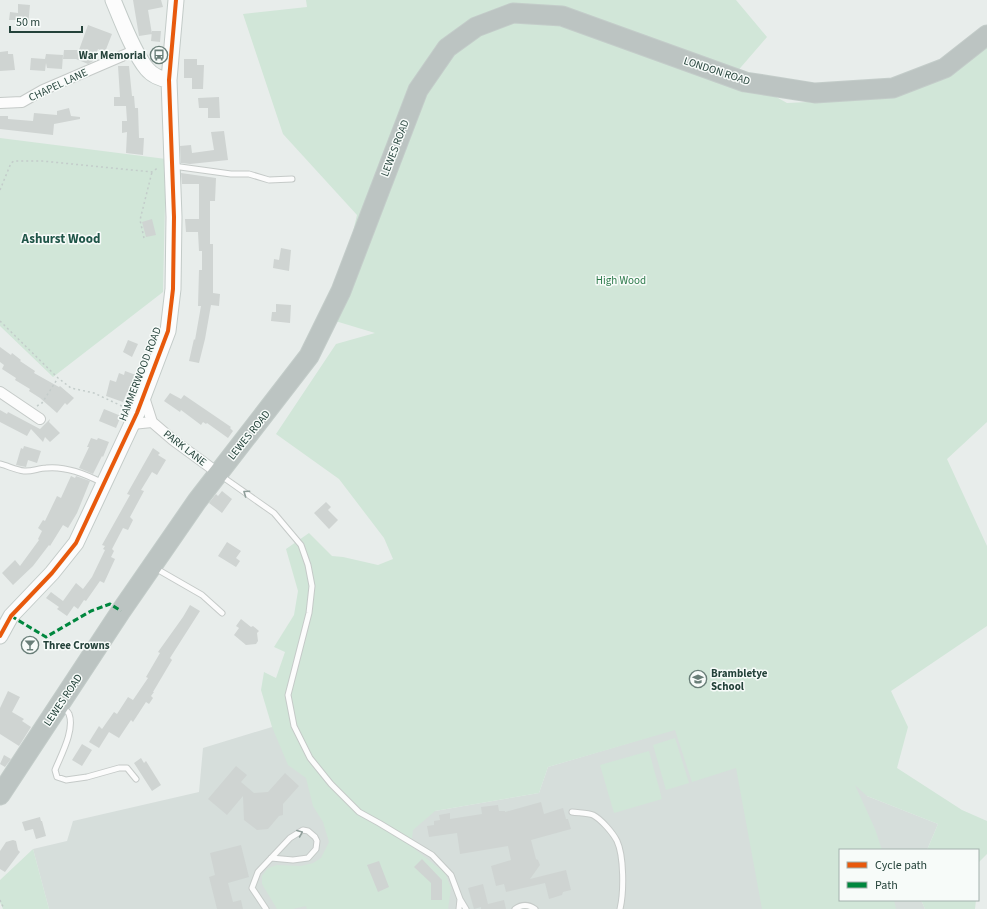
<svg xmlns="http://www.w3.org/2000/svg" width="987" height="909" font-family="'Source Sans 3',sans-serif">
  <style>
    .built { fill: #d6dedb }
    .green { fill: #d1e6d8 }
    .building { fill: #cfd4d2 }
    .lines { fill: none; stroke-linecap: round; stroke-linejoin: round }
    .lane-casing { stroke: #c5cac8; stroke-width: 7 }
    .street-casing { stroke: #c5cac8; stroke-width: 12 }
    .secondary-casing { stroke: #c3cbc8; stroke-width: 17 }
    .highway-casing { stroke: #c3ccc9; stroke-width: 21 }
    .path { stroke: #c3ccca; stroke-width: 1.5; stroke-dasharray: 2 3; stroke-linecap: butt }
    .lane { stroke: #fcfcfc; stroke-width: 5 }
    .street { stroke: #fcfcfc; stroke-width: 10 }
    .secondary { stroke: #fcfcfc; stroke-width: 15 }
    .highway { stroke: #bcc4c2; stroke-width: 19 }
    .quiet { stroke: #00873e; stroke-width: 3; stroke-dasharray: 6 3; stroke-linecap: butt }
    .cycleway-casing { stroke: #f7fbf9; stroke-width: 6 }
    .cycleway { stroke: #e8590c; stroke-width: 4 }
    .oneway { stroke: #909f9b }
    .labels { text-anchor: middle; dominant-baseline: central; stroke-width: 3; stroke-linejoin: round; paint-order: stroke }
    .poi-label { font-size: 11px; font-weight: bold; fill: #24423a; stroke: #f7fbf9; text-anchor: start }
    .street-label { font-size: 11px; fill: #24423a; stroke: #f7fbf9 }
    .park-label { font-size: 11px; fill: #2d7a4b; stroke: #f7fbf9 }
    .quarter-label { font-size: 13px; font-weight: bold; fill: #1f5548; stroke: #f7fbf9 }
  </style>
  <rect width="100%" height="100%" fill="#e8edeb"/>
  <path class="built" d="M884,667l-17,129 71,28 -11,26h-87v50h81l4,9h-876l-16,-60 34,-8 6,-20 126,-29 4,-44 69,-21 18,-6 145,90 104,-18 9,-26z"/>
  <path class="green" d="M306,0h430l31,37 -32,37 52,29 105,-5 55,-20 40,-36v380l-40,37 40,87v80l-96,65 17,36 -11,41 65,42 25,11v33l-9,9v-13h-51l11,-26 -71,-28 -12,-11 20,44 7,21h-42v50h54l2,9h-134l-26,-141 -44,14 -17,-52 -127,37 -9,26 -104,18 -22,19 -2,16 34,27 6,15 -3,21h-141l-1,-3 -13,3h-16l-15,-25v-8l6,-8 9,-3 24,1 12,-3 8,-5 8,-16 -6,-20 -10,-16 -7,-28 -18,-13 -16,-38 -11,-37 3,-18 12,6 9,-26 -11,-5 20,-32 4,-24 -12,-42 23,-16 23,23 11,1 35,8 15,-6 -9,-21 -45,-59 -63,-45 60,-90 39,-11 -43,-13 25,-105 -74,-81 -40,-120 64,-7z
    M0,138l166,21 -3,133 -110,85 -53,-51z
    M675,738l14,45 -23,7 -13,-45z
    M649,751l13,48 -48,14 -14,-48z
    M33,849l16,60h-46l-3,-7v-22z
    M921,900h55l-1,9h-50z"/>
  <path class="building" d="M133,0h28l2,7 -15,3 4,24 -13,2z
    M18,4l12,1 -2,21 -12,-1 1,-5h-8l1,-8 8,1z
    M88,25l24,9 -7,18 -7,-3 -5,12 -5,3 -12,-5h-13l1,-9h15z
    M152,31h9l-1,11 -9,-1z
    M8,51v3h5l2,16 -15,1v-19z
    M46,54l17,1 -1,14 -15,-1 -1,-5 -1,8 -15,-1 1,-12 14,1z
    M184,59h13v6h7l-1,24h-11v-11h-8z
    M118,66h11l3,30h2l1,12h3l1,30h5l-1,17 -17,-2 1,-21 -5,1v-12h5l-1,-15h-12v-9h6z
    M219,97l1,21h-12v-10h-9l-1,-10z
    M69,108l2,8 9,1v2l-26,5 -1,11 -53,-6v-13h8v3l25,2 1,-8 23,2v-4z
    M224,131l4,29 -38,4 -9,-1 -1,-17 11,-1 1,8 22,-3 -3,-18z
    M181,173l35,5 -1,23h-5v43h3v49l7,1 -1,12 -8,-1 -6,34 -6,24 -10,-2 5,-22 1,1 6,-34h-3l1,-36h3v-19h-3l-1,-19h-12l-1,-13h14v-35h-17z
    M152,219l4,16 -10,2 -4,-15z
    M281,248l10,2 -2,21 -16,-3 1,-9 5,1z
    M276,304l15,1 -1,18 -19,-2 1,-9h4z
    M128,340l10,4 -6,13 -9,-5z
    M0,347l11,8 1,-2 9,7 -1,1 15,10 -1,2 25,14 1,-1 14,12 -7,7 -2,-2 -8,10 -17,-15 -11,-7 1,-2 -15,-9 1,-2 -14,-9 2,-4 -4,-3z
    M125,371l11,4 -6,18 -3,-1 -4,10 -17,-6 4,-16 6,2 3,-9 5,2z
    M170,393l11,6 3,-4 47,32 -1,1 3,3 -5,7 -21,-15 -1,1 -3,-2 -2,3 -20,-15 -1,2 -16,-11z
    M104,409l17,7 -5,12 -17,-7z
    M0,410l7,4 1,-2 32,17 10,-10 -1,3 11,11 -10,9 -5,-5 -2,5 -12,-13 -4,7 -27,-14z
    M91,438l6,2 1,-2 11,4 -6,15 -1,-1 -9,18 -14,-6 10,-21h-2z
    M24,446l17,5 -4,12 -9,-3 -2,7 -10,-2 5,-17 2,1z
    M153,448l7,5 -2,2 8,5 -9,15 -5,-3 -11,18 3,1 -14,26 3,3 -5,10 -5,-2 -11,21 2,2 -3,6 4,2 -11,24 -4,-2 -14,20 -2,-1 -6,9 -4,-3 -7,10 -10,-7 2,-2 -13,-9 5,-6 12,9 13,-18 7,6 9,-12 13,-27 -2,-1 2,-3 -3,-1 28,-50 -3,-1z
    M71,476l4,2 1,-2 14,5 -13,32 -9,15 -5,-3 -13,21 -1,-1 -16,21 -20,19 -11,-12 13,-13 5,6 19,-26 -1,-1 4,-8 -4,-3 5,-8 2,1 12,-25 4,2z
    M222,491l10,8 -10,14 -13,-10 7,-9 2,2z
    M326,502l5,5 -3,3 10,10 -9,9 -15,-16z
    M227,542l14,9 -5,7 4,3 -4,6 -18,-11z
    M190,605l10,6 -30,47 2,2 -19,32h1l-3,4 2,2 -4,6 -3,-2 -13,20 -2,-2 -12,18 -10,-6 -10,16 -10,-6 10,-16 3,3 12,-17 3,2 11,-17 5,3 15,-22 -2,-1 14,-24 -2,-1 25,-35z
    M241,619l10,8 2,-1 6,5 -2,2 1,8 -2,3 -10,1 -12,-10 5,-7 -3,-2z
    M8,691l12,6 -8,15 12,7 -2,2 9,6 -12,19 -19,-12v-26z
    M82,744l10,6 -10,16 -10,-6z
    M4,755l7,4 -6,8 -5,-3z
    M141,758l3,5 2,-2 15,24 -9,6 -18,-28z
    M236,766l11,9 -6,7 13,11 14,-1 17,-19 14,13 -16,18v11l-4,1 -11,13 -11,1 -13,-10 -1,-24 -16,19 -19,-16z
    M541,802l3,12 19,-6 3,11h2l3,10 -40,11 5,19 2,1 2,5 -10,14 36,-9 5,20 -8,2 -1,3 -13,4 -4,-16 -39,9 -2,-8 -8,2 -5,-20 20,-6 -3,-14 -48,8 -3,-21 -28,4 -2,-11 7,-1v-4l6,-1 -1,-5 11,-2v6l32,-5 -1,-7 17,-2 1,6h6v1z
    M40,817l1,4h1l4,15 -10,3 -3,-10 -8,2 -3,-9z
    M13,840l3,1 2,9 2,2 -15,20 -5,-3v-18l6,-9z
    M241,845l8,32 -21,6 5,19 8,-2 2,9h-26l-8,-32 6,-2 -5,-22z
    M422,859l20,21v20h-11v-17l-17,-16z
    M379,861l10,26 -11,5 -11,-27z
    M483,884l5,20 16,-4 2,9h-25v-2l-7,2 -6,-21z"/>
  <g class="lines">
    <defs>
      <path id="lane" d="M173,166l58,8h18l20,6 23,-1
        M0,464c8,2 16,6 24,7 7,1 15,-3 22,-3 20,-2 39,6 57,15
        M220,475l54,38 27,32 7,20 4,21 -3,27 -21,82 6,31 16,32 21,26 28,28 20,11 53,32 19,20 9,24 -1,10
        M155,568l47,27 20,18
        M62,707c2,2 6,4 7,7 6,16 -8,41 -14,56l2,7 9,3 21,-3 32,-9h8l9,11
        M572,812c6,1 16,1 21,3 8,4 20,18 24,26 7,15 7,51 3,68
        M460,899l6,10
        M266,909l-14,-21 6,-16 32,-34 13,-8 5,1 7,6 2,4 -1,8 -8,9 -15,2 -22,-2
        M515,909c7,-5 13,-5 20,0"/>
      <path id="street" d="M0,103l22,-1 21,-12 93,-40
        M0,392l40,27
        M152,422l21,18 45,33
        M132,424l20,-2 -8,-25"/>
      <path id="secondary" d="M113,0c8,19 21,54 34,69 5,6 14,10 22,11
        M0,636l11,-20 41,-43 24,-30 61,-130 31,-82 5,-42 1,-72 -5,-137 7,-80"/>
      <path id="highway" d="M0,795l121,-184 76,-110 112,-145 32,-65 77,-201 29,-42 29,-21 37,-14 49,3 183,66 70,11 78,-5 52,-20 42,-33"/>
    </defs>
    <use href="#lane" class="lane-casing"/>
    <use href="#street" class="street-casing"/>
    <use href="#secondary" class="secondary-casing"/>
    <use href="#highway" class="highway-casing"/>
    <path class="path" d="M0,190l11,-27 3,-2h28l110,11 7,-5
      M144,238l-4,-18 12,-48
      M0,321l58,57 13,10 23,5 32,15
      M37,406l5,-3 16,-25
      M0,900l4,9"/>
    <use href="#lane" class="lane"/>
    <use href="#street" class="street"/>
    <use href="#secondary" class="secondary"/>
    <use href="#highway" class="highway"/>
    <path class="quiet" d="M11,616l35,21 45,-26 19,-7 11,7"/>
    <defs>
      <path id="cycleway" d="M0,636l11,-20 41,-43 24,-30 61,-130 31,-82 5,-42 1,-72 -5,-137 7,-80"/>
    </defs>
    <use href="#cycleway" class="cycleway-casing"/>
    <use href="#cycleway" class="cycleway"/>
  </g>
  <defs><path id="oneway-chevron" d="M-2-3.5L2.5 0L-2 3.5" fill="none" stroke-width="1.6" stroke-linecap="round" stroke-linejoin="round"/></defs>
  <g class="oneway">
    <use href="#oneway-chevron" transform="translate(246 493) rotate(-145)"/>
    <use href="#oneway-chevron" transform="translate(300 833) rotate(-23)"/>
  </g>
  <defs>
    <symbol id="bus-ring" viewBox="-11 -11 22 22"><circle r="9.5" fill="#f7fbf9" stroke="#697e78" stroke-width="1.5"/><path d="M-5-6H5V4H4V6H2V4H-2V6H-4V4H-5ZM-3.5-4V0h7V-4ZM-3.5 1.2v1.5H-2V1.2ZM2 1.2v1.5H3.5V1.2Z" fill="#697e78"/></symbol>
    <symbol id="bar-ring" viewBox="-11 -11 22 22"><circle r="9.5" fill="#f7fbf9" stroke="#697e78" stroke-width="1.5"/><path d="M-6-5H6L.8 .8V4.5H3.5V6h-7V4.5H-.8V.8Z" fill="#697e78"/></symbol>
    <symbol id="school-ring" viewBox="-11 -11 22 22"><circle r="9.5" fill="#f7fbf9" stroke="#697e78" stroke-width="1.5"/><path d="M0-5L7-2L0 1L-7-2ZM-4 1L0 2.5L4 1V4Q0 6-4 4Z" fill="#697e78"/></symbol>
  </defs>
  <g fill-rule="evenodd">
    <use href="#bus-ring" x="149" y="45" width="20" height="20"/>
    <use href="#bar-ring" x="20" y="635" width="20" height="20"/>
    <use href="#school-ring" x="688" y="669" width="20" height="20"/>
  </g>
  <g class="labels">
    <g class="poi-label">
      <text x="146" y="55" text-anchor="end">War Memorial</text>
      <text x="43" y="645">Three Crowns</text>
      <text x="711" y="673">Brambletye<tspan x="711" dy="13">School</tspan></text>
    </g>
    <g class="street-label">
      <text transform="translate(717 71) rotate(18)">LONDON ROAD</text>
      <text transform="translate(58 85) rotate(-25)">CHAPEL LANE</text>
      <text transform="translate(395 148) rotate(-69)">LEWES ROAD</text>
      <text transform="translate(140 374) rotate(-69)">HAMMERWOOD ROAD</text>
      <text transform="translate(249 435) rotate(-51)">LEWES ROAD</text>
      <text transform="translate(185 448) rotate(38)">PARK LANE</text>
      <text transform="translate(63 700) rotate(-56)">LEWES ROAD</text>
    </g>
    <g class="park-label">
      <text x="621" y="280">High Wood</text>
    </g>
    <g class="quarter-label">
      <text x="61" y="239">Ashurst Wood</text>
    </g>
  </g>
  <rect x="839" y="849" width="140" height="52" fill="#f7fbf9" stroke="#a3b1ad"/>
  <rect x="847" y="862" width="20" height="6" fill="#e8590c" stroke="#a3b1ad"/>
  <text x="875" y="869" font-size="12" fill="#24423a">Cycle path</text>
  <rect x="847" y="882" width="20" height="6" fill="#00873e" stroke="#a3b1ad"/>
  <text x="875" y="889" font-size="12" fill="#24423a">Path</text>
  <path d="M10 26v6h72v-6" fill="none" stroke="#24423a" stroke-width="2"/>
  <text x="16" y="26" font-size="12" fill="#24423a" stroke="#f7fbf9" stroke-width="3" paint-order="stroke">50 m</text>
</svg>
